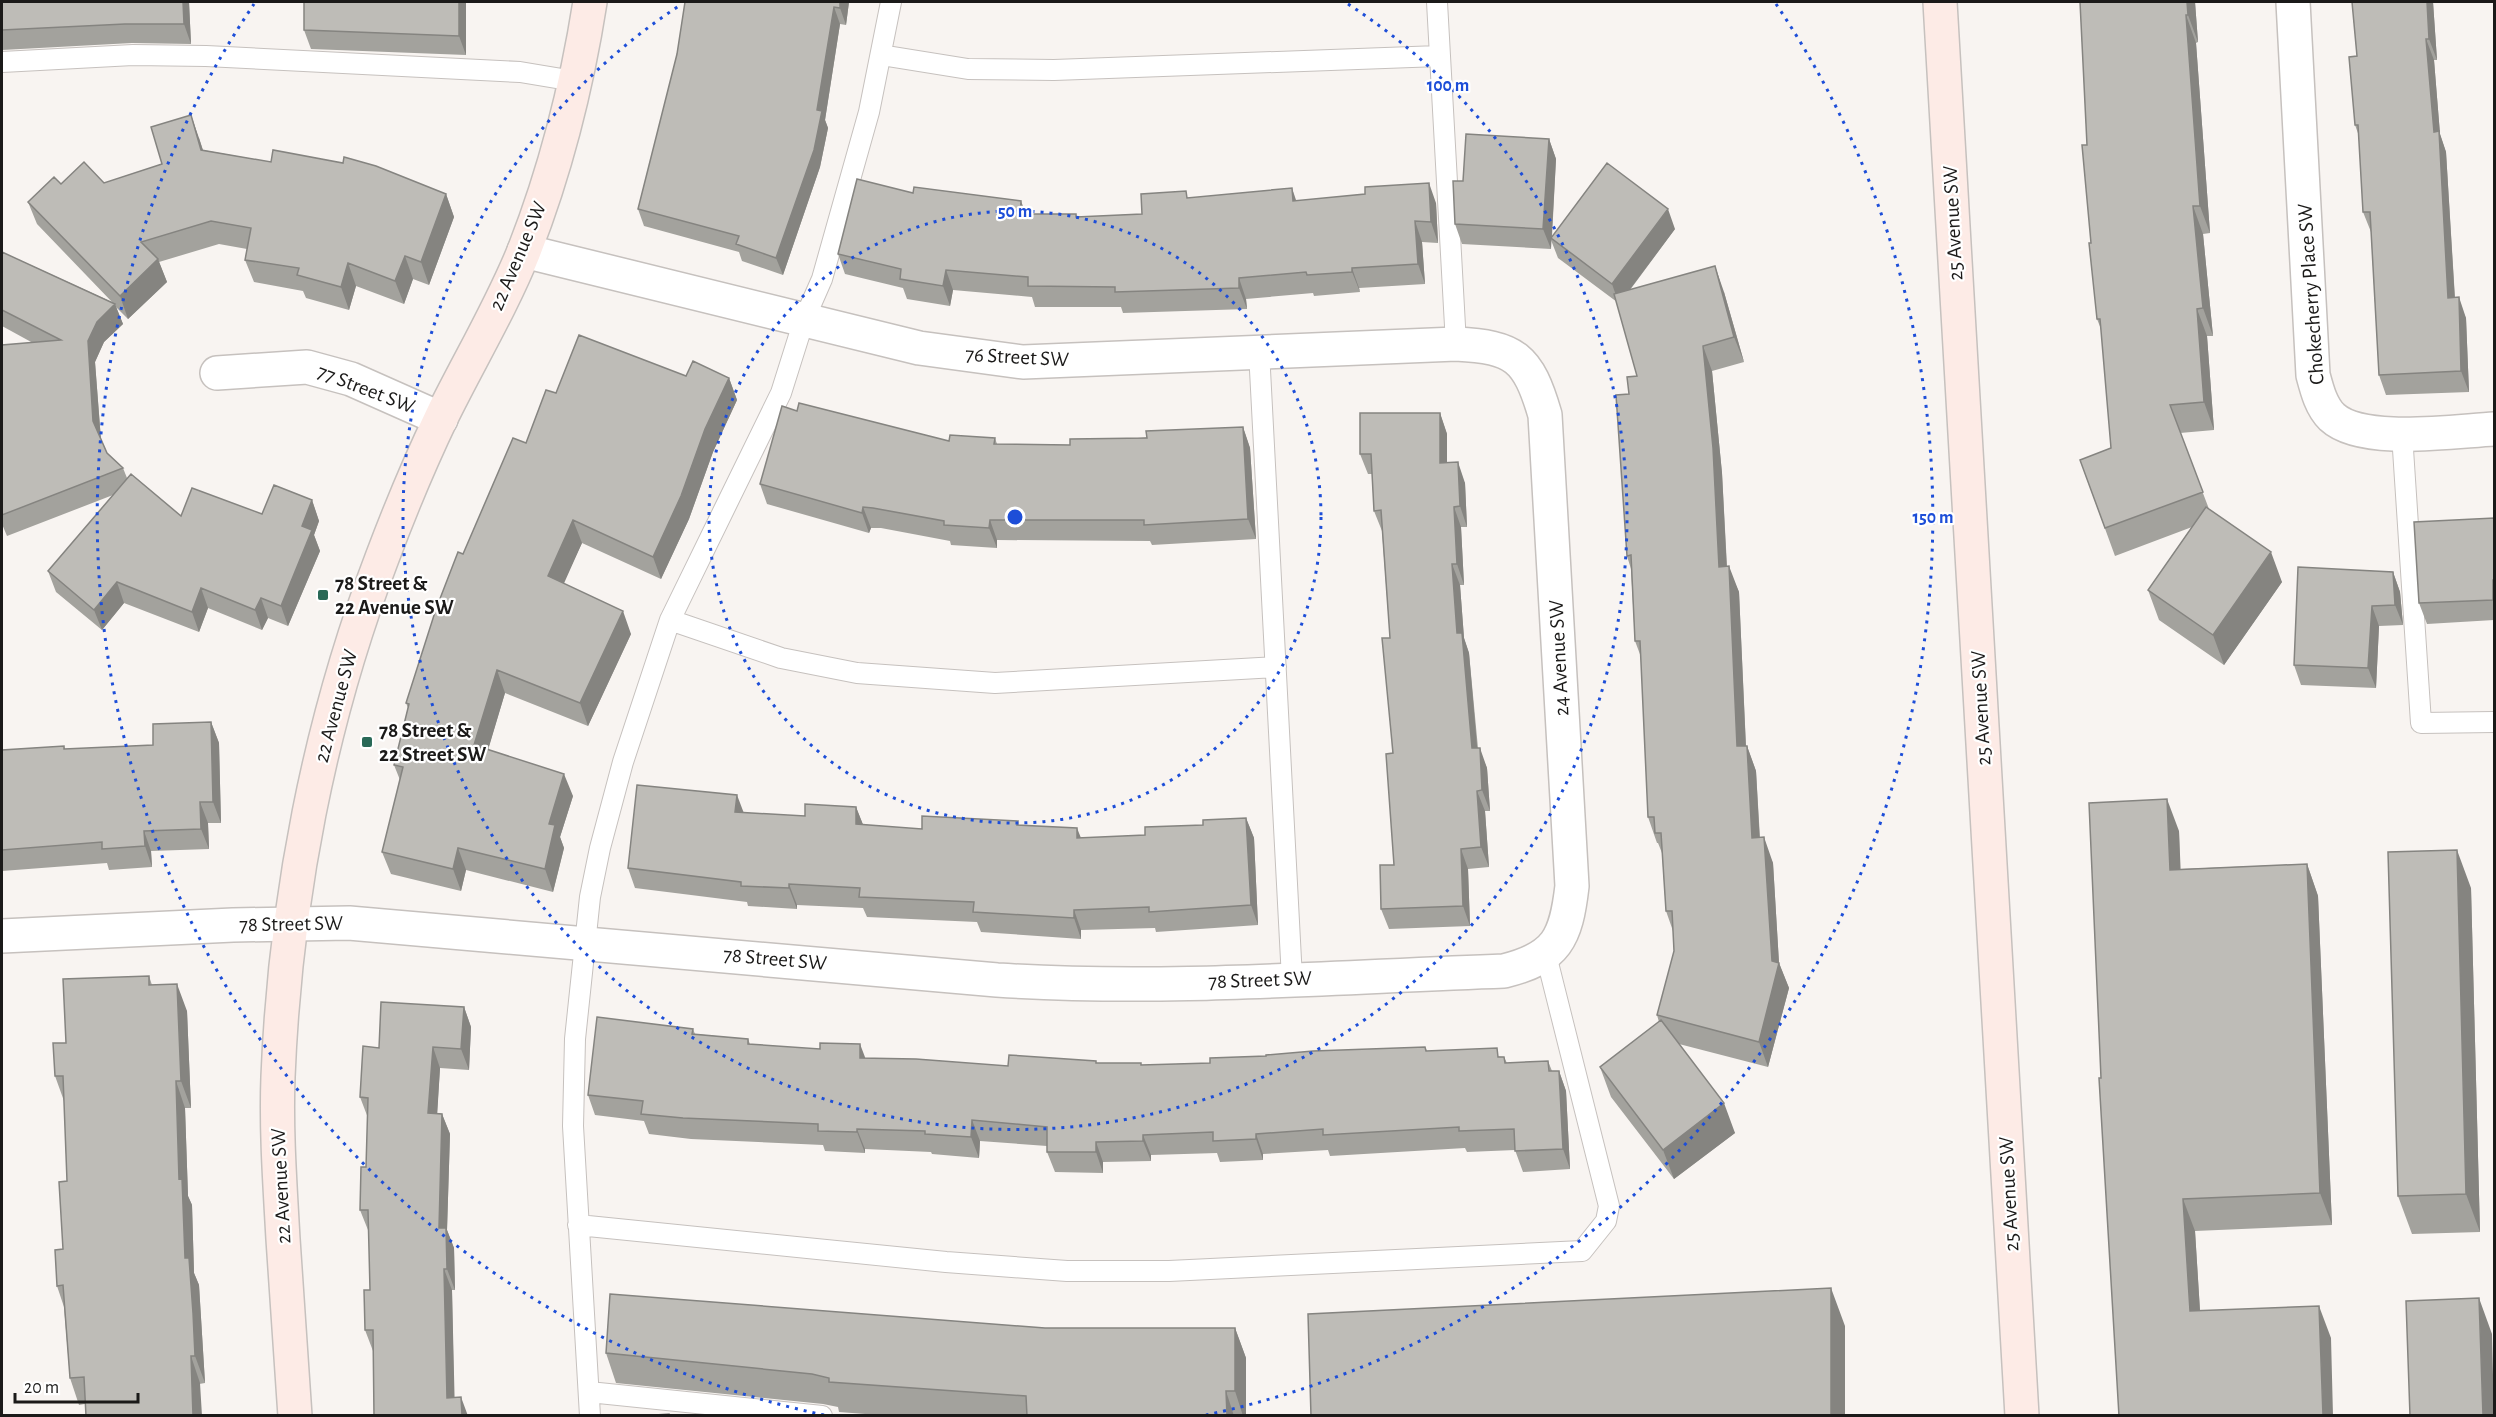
<svg xmlns="http://www.w3.org/2000/svg" width="2496" height="1417" font-family="'Alegreya Sans',sans-serif">
  <style>
    .lines { fill: none; stroke-linecap: round; stroke-linejoin: round }
    .lane-casing { stroke: #c6c1be; stroke-width: 22 }
    .street-casing { stroke: #c6c1be; stroke-width: 36 }
    .secondary-casing { stroke: #c6c1be; stroke-width: 36 }
    .lane { stroke: #fff; stroke-width: 20 }
    .street { stroke: #fff; stroke-width: 33 }
    .secondary { stroke: #fdebe6; stroke-width: 33 }
    .wall { fill: #a3a29d }
    .shaded-wall { fill: #858480 }
    .building { fill: #bebcb7; stroke: #858480; stroke-width: 1.5 }
    .ring { fill: none; stroke: #1d4ed8; stroke-width: 3; stroke-dasharray: 3 6 }
    .poi-dot { fill: #296957; stroke: #fff; stroke-width: 2 }
    .labels { text-anchor: middle; dominant-baseline: central; stroke-width: 4.5; stroke-linejoin: round; paint-order: stroke }
    .street-label { font-size: 21px; fill: #1b1a19; stroke: #fff }
    .poi-label { font-size: 21px; font-weight: bold; fill: #1b1a19; stroke: #fff; text-anchor: start }
    .centre { fill: #1d4ed8; stroke: #fff; stroke-width: 3 }
    .ring-label { font-size: 18px; text-anchor: middle; font-weight: bold; fill: #1d4ed8; stroke: #fff; stroke-width: 4.5; stroke-linejoin: round; paint-order: stroke }
  </style>
  <rect width="100%" height="100%" fill="#f8f4f1"/>
  <g class="lines">
    <defs>
      <path id="lane" d="M1437,2l19,342
        M881,55l87,14 86,1 385,-14
        M2,62l131,-7 73,1 314,16 54,9
        M1259,351l33,628
        M2402,434l19,289 73,-1
        M670,620l111,38 76,15 138,10 281,-16
        M578,1225l368,37 121,9h102l413,-20 24,-30 3,-15 -63,-251
        M589,1392l233,24
        M590,1416l-17,-290 2,-87 15,-142 10,-49 23,-86 47,-142 111,-227 23,-73 18,-41 47,-167 22,-110"/>
      <path id="street" d="M2293,2l20,373c4,15 8,31 19,42 30,28 122,14 162,12
        M217,373l90,-6 44,12 90,40
        M2,936l231,-11 116,-2 648,57c168,11 338,-3 507,-9 53,-13 62,-33 68,-85l-27,-471c-17,-58 -30,-68 -89,-71l-433,18 -104,-14 -395,-97"/>
      <path id="secondary" d="M1940,2l82,1414
        M295,1416c-4,-59 -8,-118 -12,-177 -3,-54 -7,-108 -5,-162 7,-176 41,-354 104,-519 18,-48 38,-96 60,-142 27,-55 59,-108 82,-165 31,-79 53,-166 66,-249"/>
    </defs>
    <use href="#lane" class="lane-casing"/>
    <use href="#street" class="street-casing"/>
    <use href="#secondary" class="secondary-casing"/>
    <use href="#lane" class="lane"/>
    <use href="#street" class="street"/>
    <use href="#secondary" class="secondary"/>
  </g>
  <path class="wall" d="M2,2h187l2,42 -59,-1 -130,7z
    M466,2v53l-155,-6 -7,-19z
    M685,2h164l-3,23 -6,-1 -15,96 3,8 -8,39 -37,108 -41,-14 -3,-9 -95,-26 -6,-17 39,-155z
    M2080,2h115l3,40 -2,1 14,190 -7,1 10,102h-6l7,94 -34,3 29,76 73,73 -58,83 -65,-45 -11,-30 44,-63 -77,29 -35,-96 31,-12 -10,-119 -4,-10 -6,-76 -4,-98z
    M2352,2h81l4,58h-3l6,74 6,18 9,146 11,20 3,74 -83,3 -7,-20 -8,-143 -8,-20 -4,-76 -4,-11 2,-69z
    M199,138l4,12 243,44 8,23 -25,68 -16,-6 -9,25 -48,-18 -7,24 -43,-12 -3,-7 -49,-9 -9,-22 2,-11 -28,-5 -60,18 8,20 -39,37 -12,-12 7,17 -19,18 -9,20 6,77 6,14 16,15 4,10 54,38 81,-2 50,-14 7,21 -5,14 6,16 -32,75 -20,-8 -6,12 -54,-22 -9,24 -75,-29 -22,27 -46,-38 -8,-21 65,-76 -106,41 -5,-12v-179l31,-2 -31,-17v-74l110,50 -75,-78 -9,-22 33,-18 43,-1 58,-19z
    M1549,139l7,20 -4,78 123,-8 -45,61 94,2 20,70 -32,9 10,102 5,93 12,26 7,154h1l9,25 4,67 13,25 6,100 10,25 -21,79 -89,-23 56,89 -61,46 -63,-82 -11,-30 59,-45 -2,-7 17,-64 -1,-20 -7,-20 -4,-58 -4,-10h-1l-9,-26 -7,-160 -6,-16 -4,-72 -4,-13 2,-162 8,-18 -20,-74 -59,-44 -7,-18v9l-89,-5 -7,-20z
    M913,193l113,21h50l1,3 65,-3 47,-16 247,5 2,40 -16,-1 3,42 -66,4 1,4 -46,4 -1,-3 -67,6 1,10 -124,4 -2,-6h-86l-3,-10 -79,-7 -3,16 -43,-7 -4,-11 -58,-14 -7,-20z
    M686,376l43,2 8,22 -24,52 -24,67 -28,60 -79,-36 -19,40 68,51 -43,92 -83,-33 -17,56 85,47 -13,41 4,11 -11,44 -87,-22 -5,21 -70,-17 -9,-22 18,-72 -6,-15 14,-57 -2,-5 57,-149 63,-111 30,-50z
    M797,411l152,30 46,-3 2,6 73,1 173,-18 7,21 6,91 -104,6 -2,-4 -153,-1v8l-46,-3 -1,-4 -69,-13h-10l-2,5 -102,-29 -7,-20z
    M1440,413l7,21v29l18,20 2,44h-6l3,58h-4l4,53 5,15 9,95 9,20 3,43h-5l4,56 -21,2 2,57 -81,3 -8,-20 13,-44 -4,-227 -8,-107 -8,-20 -2,-37h-4l-8,-20z
    M2494,518v102l-67,4 -8,-21z
    M2393,572l7,20 3,33 -24,1 -3,62 -75,-3 -7,-20z
    M211,722l8,21 2,80h-13l1,26 -58,2 1,16 -43,3 -2,-7 -105,8v-121l62,-4 1,3 88,-4z
    M856,807l7,18 59,4 96,-8 1,4 62,13 64,-3 101,-17 8,20 4,87 -102,7 -1,-4 -74,2v9l-100,-7 -4,-10 -110,-5 -4,-9 -66,-3v4l-49,-3 -1,-4 -112,-14 -7,-20 116,-55 61,3z
    M2179,831l1,38 127,-5 11,32 14,329 -137,6 5,80 131,27 -212,78 -18,-338z
    M2471,888l9,344 -68,2 -14,-38z
    M149,976l3,9 35,26 4,97h-6l3,88 4,9 2,68 5,12 6,98 -126,22 -9,-27 -6,-71 -7,-21 6,-37 4,-68 -3,-80 -9,-25 11,-33z
    M464,1007l7,20 -2,43 -29,-2 -3,45 5,1 8,20 -3,96 7,18 1,42h-3l2,107 14,19 -95,-65 -8,-21 5,-40 -1,-60h-1l-8,-20 6,-43 2,-49 -8,-21 19,-49z
    M693,1029l2,5 53,5 2,5 115,14 143,8 89,-3 45,2 68,-2 56,-7 159,-9 2,4 77,6 3,6 41,-2 4,10h7l7,20 4,78 -47,3 -8,-22 -48,2 -2,-4 -135,8 -2,-6 -65,4v6l-43,2 -3,-9 -66,2v6l-48,1v11l-48,-1 -8,-20v-6l-67,-5 -1,17 -47,-4 -1,-2 -66,-3v4l-40,-2 -2,-6 -132,-6 -42,-5 -5,-13 -49,-6 -7,-20z
    M1045,1328h190l11,30v58h-355l-52,-4 -1,-5 -15,-3 -207,-21 -10,-30z"/>
  <path class="shaded-wall" d="M183,2h6l2,42 -7,-20z
    M459,2h7v53l-7,-19z
    M840,2h9l-3,23 -6,-17z
    M2187,2h8l3,40 -10,-27z
    M2427,2h6l4,58 -8,-21z
    M834,7l6,17 -15,96 3,8 -8,39 -37,108 -7,-17 41,-148z
    M2186,15l10,28 14,190 -10,-27z
    M2426,39l8,21 6,74 6,18 10,166 -8,-20z
    M191,115l8,23 11,35 -9,-23z
    M1549,139l7,20 -5,90 -8,-20z
    M1429,183l7,20 2,40 -7,-21z
    M1292,188l7,21 -6,-8z
    M446,194l8,23 -25,68 -8,-23z
    M1021,201l8,21 -9,-8z
    M2193,206l10,28 10,102 -10,-28z
    M1668,209l7,20 -56,75 -7,-20z
    M1415,221l7,21 3,42 -7,-20z
    M405,256l8,23 -9,25 -9,-23z
    M158,259l9,23 -39,37 -8,-23z
    M348,263l8,23 -7,24 -8,-23z
    M1715,266l9,26 20,70 -10,-25z
    M1352,268l7,20 1,4 -8,-20z
    M946,270l7,20 -3,16 -7,-20z
    M1239,278l7,21 1,10 -8,-21z
    M2459,297l7,21 3,74 -8,-21z
    M115,304l8,20 -19,18 -9,20 6,79 -8,-20 -5,-80 9,-19z
    M2197,309l10,27 7,94 -10,-28z
    M1703,346l9,25 10,102 6,119 -9,-25z
    M729,378l8,22 -24,52 -24,67 -28,60 -8,-22 52,-128z
    M1440,413l7,21v50l-7,-21z
    M1243,427l7,21 6,91 -8,-20z
    M1458,462l7,21 2,44 -7,-21z
    M312,500l7,21 -5,14 6,16 -32,75 -7,-20 21,-80z
    M863,507l8,21 -2,5 -7,-20z
    M1454,507l7,20 3,58 -7,-21z
    M573,520l9,23 -25,56 -9,-23z
    M990,520l7,20v8l-8,-20z
    M2271,552l11,30 -58,83 -11,-30z
    M1452,564l8,21 4,53 5,15 10,116 -7,-21 -15,-115z
    M1729,566l10,26 8,180 -10,-26z
    M2393,572l7,20 3,33 -8,-20z
    M2493,580l1,5v20l-1,-5z
    M117,582l7,21 -22,27 -8,-20z
    M201,588l7,20 -9,24 -7,-20z
    M261,598l7,20 -6,12 -7,-20z
    M2372,606l7,20 -3,62 -8,-20z
    M623,611l8,23 -43,92 -8,-23z
    M497,670l8,23 -22,74 -9,-22z
    M211,722l8,21 2,80 -8,-21z
    M1747,746l9,25 5,92 -9,-25z
    M1480,748l7,20 3,43 -8,-21z
    M564,774l9,22 -13,41 4,11 -11,44 -8,-23 4,-45z
    M1477,791l8,20 4,56 -8,-20z
    M737,795l8,21 -10,-4z
    M2167,799l12,32 3,71 -12,-32z
    M200,802l8,21 1,26 -8,-20z
    M856,807l8,20 -8,-3z
    M1246,818l8,20 4,87 -7,-20z
    M1077,828l8,20 -8,-10z
    M144,831l7,20 1,16 -7,-21z
    M1764,837l9,26 6,100 10,25 -21,79 -9,-25 13,-81z
    M458,848l8,22 -5,21 -8,-22z
    M1461,849l7,20 2,57 -7,-20z
    M2457,850l14,38 9,344 -14,-38z
    M2307,864l11,32 14,329 -12,-32z
    M789,884l8,21v4l-8,-21z
    M1074,910l7,20v9l-7,-21z
    M177,984l10,27 4,97 -10,-27z
    M464,1007l7,20 -2,43 -8,-21z
    M860,1044l8,21 -8,-7z
    M433,1047l7,21 -4,66 -8,-21z
    M1559,1071l7,20 4,78 -7,-20z
    M176,1081l9,27 3,88 4,9 2,68 5,12 6,98 -10,-27 -10,-98 -6,-79z
    M1724,1103l11,30 -61,46 -11,-29z
    M442,1114l8,20 -3,96 7,18 1,42 -8,-21 -8,-41z
    M972,1120l8,21 -1,17 -8,-21z
    M857,1129l8,20v4l-8,-21z
    M1256,1134l7,20v6l-7,-21z
    M1143,1135l8,20v6l-8,-20z
    M1096,1142l7,20v11l-7,-21z
    M2183,1199l12,32 7,112 -12,-32z
    M444,1269l8,21 3,126 -8,-18z
    M1831,1288l14,38v90h-14z
    M2479,1298l13,36 2,82h-11z
    M2319,1306l12,32 2,78h-10z
    M1235,1328l11,30v58h-3l-8,-25z
    M191,1356l9,27 2,33h-9z
    M1226,1391l8,25h-7z
    M461,1397l7,19h-6z"/>
  <path class="building" d="M2,2h181l1,22h-59l-123,6z
    M304,2h155v34l-155,-6z
    M685,2h155v6l-6,-1 -17,103 5,1 -8,39 -38,108 -40,-14 3,-8 -101,-27 39,-155z
    M2080,2h107l1,13h-2l14,191h-7l10,102 -6,1 7,93 -34,3 33,87 -98,36 -25,-68 31,-12 -11,-129h-3l-8,-76h2l-9,-98h5z
    M2352,2h75l2,37h-3l8,93 5,-1 9,167 11,-1 2,74 -82,4 -9,-163h-7l-5,-87h-3l-6,-68 8,-1z
    M191,115l10,35 70,12 2,-12 70,13 1,-6 32,9 70,28 -25,68 -16,-6 -10,25 -47,-18 -7,24 -44,-12 2,-7 -54,-8 6,-32 -40,-7 -70,21 17,17 -38,37 -92,-94 26,-25 7,7 23,-22 20,21 58,-19 -11,-37z
    M1466,134l83,5 -6,90 -88,-5 -2,-43h10z
    M1607,163l61,46 -56,75 -61,-46z
    M857,179l56,14 1,-6 107,14 -1,13h56v3l66,-3 -1,-20 45,-3 1,7 105,-10 1,13 72,-7v-7l64,-4 2,39 -16,-1 3,43 -66,4v4l-45,3 -1,-3 -67,6v10l-124,4v-5l-87,-1v-9l-82,-7 -3,16 -43,-7 1,-10 -63,-15z
    M2,252l113,52 -18,18 -9,19 5,80 14,32 16,15 -121,47v-170l59,-5 -59,-30z
    M1715,266l19,71 -31,9 10,102 6,119 10,-1 8,180h10l5,92 12,-1 8,124 7,2 -20,79 -102,-27 17,-64 -2,-40h-6l-5,-78h-6l-1,-16h-6l-8,-176h-5l-4,-86 -4,1 -11,-161 13,-1 -2,-17 10,-1 -23,-82z
    M579,335l107,41 7,-15 36,17 -24,51 -24,67 -28,61 -80,-37 -25,56 75,35 -43,92 -83,-33 -23,75 90,29 -15,50 6,1 -10,44 -87,-21 -5,21 -71,-17 21,-85 -9,-2 15,-61 -3,-1 30,-94 22,-57 5,2 50,-116 13,5 20,-53 10,3z
    M799,403l150,38 1,-6 45,3 -1,6 76,1v-6l77,-1 -1,-7 97,-4 5,92 -104,6v-5h-154l-1,8 -45,-3v-4l-71,-13 -10,-1 -1,6 -102,-29 22,-78 15,5z
    M1360,413h80v50l18,-1 2,44 -6,1 3,57h-5l5,69h5l10,115h8l2,42 -5,1 4,56 -20,2 2,57 -82,3 -1,-44h14l-8,-111 7,-1 -11,-115h8l-9,-128 -7,1 -3,-57h-11z
    M131,474l50,42 11,-28 70,26 12,-29 38,15 -10,26 10,4 -31,76 -20,-8 -6,12 -54,-22 -9,24 -75,-30 -23,28 -46,-39z
    M2206,507l65,45 -58,83 -65,-45z
    M2494,518v62h-1v20l-74,3 -5,-81z
    M2298,567l95,5 2,33 -23,1 -4,62 -74,-3z
    M211,722l2,80h-13l1,27 -57,2 1,15 -43,3v-7l-100,8v-100l62,-4v3l89,-4v-21z
    M637,785l100,10 -2,17 70,4v-12l51,3v17l66,5v-13l96,5 -1,4 60,3v10l68,-3v-8l58,-2v-5l43,-2 5,87 -102,7v-5l-75,3v8l-101,-6 1,-10 -115,-5 1,-9 -71,-4v4l-48,-2v-4l-113,-14z
    M2167,799l3,71 137,-6 13,329 -137,6 7,112 129,-5 4,110h-204l-20,-338h2l-12,-275z
    M2457,850l9,344 -68,2 -10,-344z
    M149,976v9l28,-1 4,97h-5l3,98 3,-1 3,80h4l4,55 2,43h-4l2,60h-107l-2,-39 -14,1 -7,-93 -6,1 -2,-36 8,-1 -4,-67 8,-1 -4,-105h-8l-2,-33h13l-3,-64z
    M381,1002l83,5 -3,42 -28,-2 -5,66 14,1 -3,114h7l1,41h-3l3,129 14,-1 1,19h-88l-1,-86h-8l-1,-40h6l-2,-80h-8l1,-43h5l2,-69 -8,-1 3,-51 16,2z
    M597,1017l96,12 -1,5 56,5v5l72,5v-6l40,1v14l56,1 92,7 1,-11 87,6v2h45v2l69,-2v-5l56,-2v-1l47,-4 112,-4 1,4 71,-3 1,9h6l1,6 43,-2 1,10h10l4,78 -48,2 -1,-22 -55,2v-4l-136,8v-6l-67,5v5l-43,2v-9l-70,3v6l-47,1v10h-49v-25l-75,-7 -1,17 -46,-3v-3l-68,-2v3l-39,-1v-7l-135,-6 -42,-4 2,-13 -55,-6z
    M1661,1020l63,83 -61,47 -63,-83z
    M1831,1288v128h-520l-3,-102z
    M610,1294l435,34h190v63h-9l1,25h-200l-1,-20 -197,-14v-4l-17,-4 -206,-21z
    M2479,1298l4,118h-73l-4,-115z
    M669,1414v2h-29z"/>
  <g class="ring">
    <circle cx="1015" cy="517" r="306"/>
    <path d="M1348 4A612 612 0 1 1 682 4"/>
    <path d="M824 1415A918 918 0 0 1 254 4M1776 4A918 918 0 0 1 1206 1415"/>
  </g>
  <g class="poi-dot">
    <rect x="317" y="589" width="12" height="12" rx="3"/>
    <rect x="361" y="736" width="12" height="12" rx="3"/>
  </g>
  <g class="labels">
    <g class="street-label">
      <text transform="translate(1953 223) rotate(-93)">25 Avenue SW</text>
      <text transform="translate(518 256) rotate(-67)">22 Avenue SW</text>
      <text transform="translate(2311 294) rotate(-94)">Chokecherry Place SW</text>
      <text transform="translate(1017 357) rotate(3)">76 Street SW</text>
      <text transform="translate(366 389) rotate(21)">77 Street SW</text>
      <text transform="translate(1559 658) rotate(-93)">24 Avenue SW</text>
      <text transform="translate(336 706) rotate(-75)">22 Avenue SW</text>
      <text transform="translate(1981 708) rotate(-93)">25 Avenue SW</text>
      <text transform="translate(291 924) rotate(-1)">78 Street SW</text>
      <text transform="translate(775 959) rotate(5)">78 Street SW</text>
      <text transform="translate(1260 980) rotate(-2)">78 Street SW</text>
      <text transform="translate(281 1186) rotate(-93)">22 Avenue SW</text>
      <text transform="translate(2009 1194) rotate(-93)">25 Avenue SW</text>
    </g>
    <g class="poi-label">
      <text x="335" y="583">78 Street &amp;<tspan x="335" dy="24">22 Avenue SW</tspan></text>
      <text x="379" y="730">78 Street &amp;<tspan x="379" dy="24">22 Street SW</tspan></text>
    </g>
  </g>
  <circle cx="1015" cy="517" r="9" class="centre"/>
  <g class="ring-label">
    <text x="1448" y="91">100 m</text>
    <text x="1015" y="217">50 m</text>
    <text x="1933" y="523">150 m</text>
  </g>
  <rect width="2496" height="1417" fill="none" stroke="#1b1a19" stroke-width="6"/>
  <path d="M15 1393v9h123v-9" fill="none" stroke="#1b1a19" stroke-width="3"/>
  <text x="24" y="1393" font-size="18" fill="#1b1a19" stroke="#ffffff" stroke-width="4.5" paint-order="stroke">20 m</text>
</svg>
